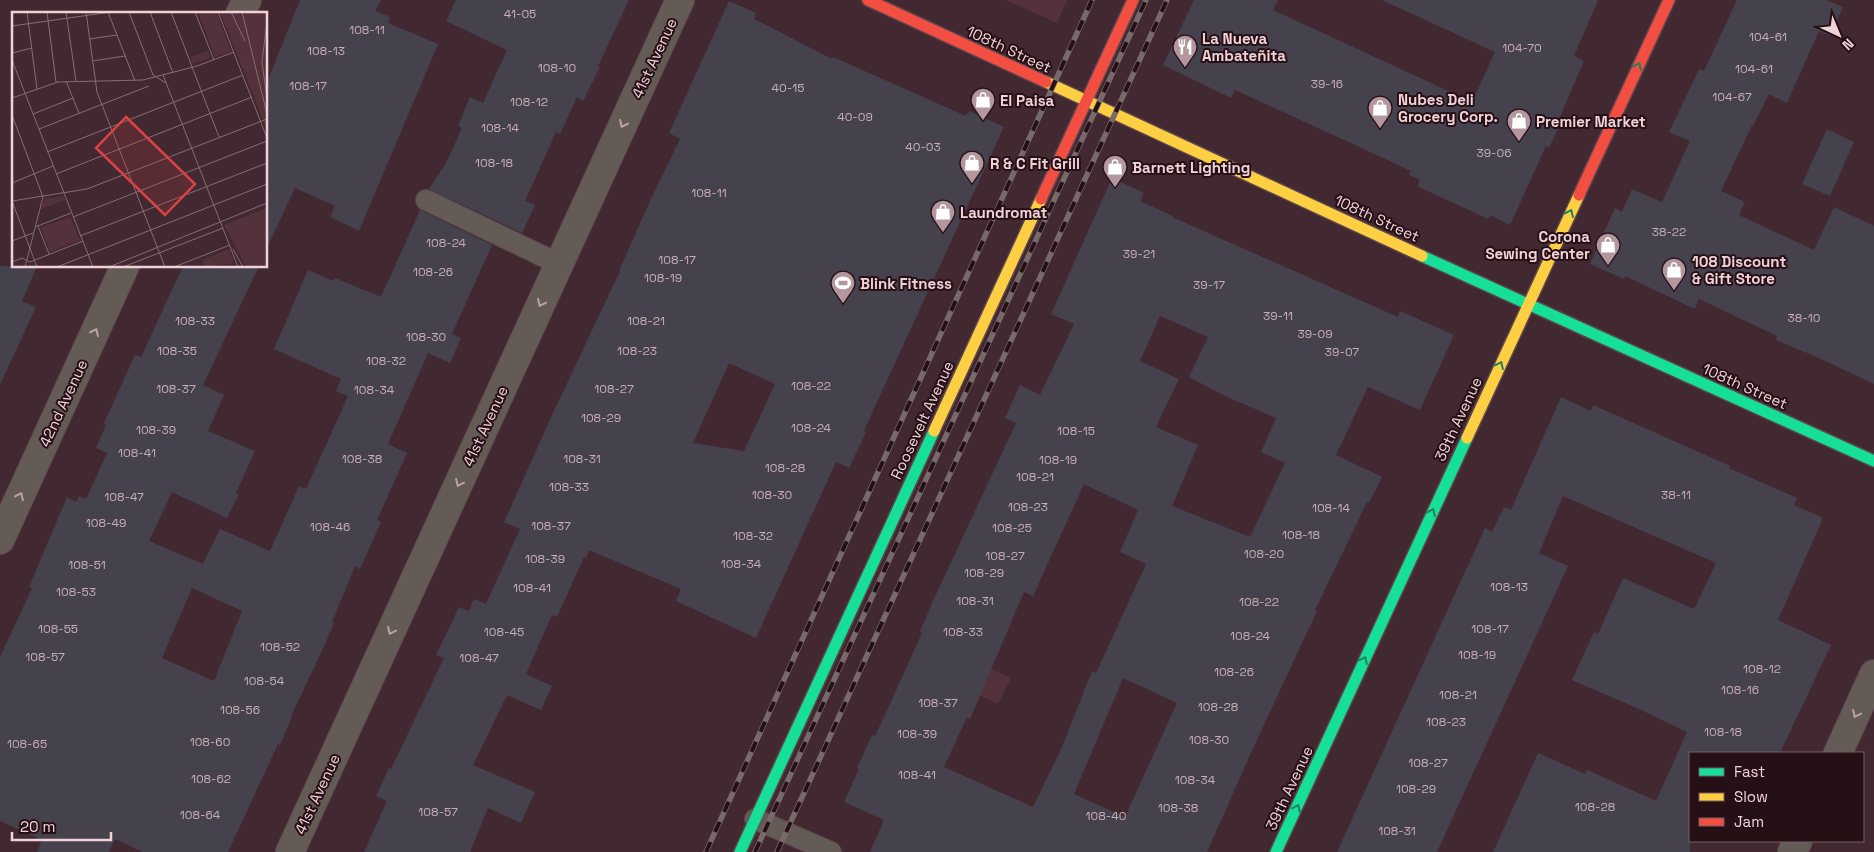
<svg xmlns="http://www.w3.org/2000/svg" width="1874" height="852" font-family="'Space Grotesk',sans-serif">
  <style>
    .green { fill: #53323b }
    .building { fill: #46424d; fill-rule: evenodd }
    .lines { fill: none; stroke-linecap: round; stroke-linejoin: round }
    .lane-casing { stroke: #5c464c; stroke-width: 22 }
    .street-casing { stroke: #5c464c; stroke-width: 30 }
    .fast-casing { stroke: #5c464c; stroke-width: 14 }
    .slow-casing { stroke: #5c464c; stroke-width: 14 }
    .jam-casing { stroke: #5c464c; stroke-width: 14 }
    .lane { stroke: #655b56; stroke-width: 20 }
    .street { stroke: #655b56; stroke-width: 28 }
    .fast { stroke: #16e098; stroke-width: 11 }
    .slow { stroke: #ffcf43; stroke-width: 11 }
    .jam { stroke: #f24e42; stroke-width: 11 }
    .rail-casing { stroke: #78696a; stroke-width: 5.5 }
    .rail { stroke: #251016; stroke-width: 4; stroke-dasharray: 11; stroke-linecap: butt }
    .oneway { stroke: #1d825e }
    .oneway2 { stroke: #baa2a5 }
    .labels { text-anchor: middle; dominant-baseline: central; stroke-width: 4; stroke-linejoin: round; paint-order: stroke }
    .number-label { font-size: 12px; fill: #c7aeb6 }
    .poi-label { font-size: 15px; font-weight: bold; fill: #f2d2d9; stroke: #251016; text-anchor: start }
    .street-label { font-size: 15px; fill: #f2d2d9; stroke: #251016 }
    .inset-road { fill: none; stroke: #886c74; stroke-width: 1 }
    .view { fill: #da4243; fill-opacity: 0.15; stroke: #da4243; stroke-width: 2.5 }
    .inset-edge { fill: none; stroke: #f2d2d9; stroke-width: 2.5 }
  </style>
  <rect width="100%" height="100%" fill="#422830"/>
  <path class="green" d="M1005,0h62l-10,23z
    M920,637l91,41 -13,26 -90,-41z"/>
  <path class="building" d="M300,0h81l-6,11 15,6 -2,6 50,21 -79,187 -29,-14 5,-11 -40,-18 -29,62v-165z
    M456,0h173l-31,66 2,1 -17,34 -6,-4 -17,37 -4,-2 -31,69 10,4 -13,28 -93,-44 17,-26 16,-35 -4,-2 12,-29 13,6 24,-53 -61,-29z
    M1194,0h84l-5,10 199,92 23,-50 -113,-52h216l-24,56 10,5 -25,58 3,1 -13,28 -3,-2 -36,79 -20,-10 -2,4 -71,-33 3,-6 -11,-5 2,-4 -58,-27 -118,-54 -4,8 -68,-33z
    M1737,0h89l17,7 -13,29 -11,-5 -32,72 -18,-9 -16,32 -1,-1 -31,66 24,11 -6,13 75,35 20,-43 40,19v158l-68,-32v1l-30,-13 1,-4 -78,-37 -4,10 -70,-33 -1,3 -34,-15 25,-56 7,4 10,-23 30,13 28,-61 -21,-9 30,-63 5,2z
    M729,1l27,12 -2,6 78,40 1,-2 133,59 3,-5 35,16 -127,275 -13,29 2,1 -17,36 -13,-6 -80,176 -80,-37 5,-12 -92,-39 -3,8 -2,-1 -27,60 -5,-2 -26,59 26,12 -11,24 -34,-15 -34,70 62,27 -14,31 -33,-15 -18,44h-106l23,-51 -11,-5 13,-28 2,1 53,-111 -8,-3 13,-27 10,-21 10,4 5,-12 12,5 34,-75 -16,-7 49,-109 67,-142h-1l31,-70 30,-62 -11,-6zM729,363l46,21 -31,67 -51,-8z
    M1827,129l27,13 -24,54 -28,-12z
    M1112,178l32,15 -4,8 33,15 -1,1 226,100 2,-6 54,24 -34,75 -52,-23 -32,68 46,22 -13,26 -2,-1 -52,108 2,1 -62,133 -48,108h-337l14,-32 -40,-18 15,-33 -2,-1 15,-33 3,1 14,-30 33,-73 -2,-2 13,-30 83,-178 -11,-5 15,-33 20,10 34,-71 -23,-10zM1160,316l48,21 -19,40 36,19 51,22 -15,34 24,11 -35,74 -78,-31 26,-61 -42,-18 23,-48 -39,-18zM1084,484l54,26 -18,42 26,12 -50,109 -4,-2 -30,76 -29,60 -89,-40 23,-50 3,2 54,-127 9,4zM1123,678l54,25 -52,114 -51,-23z
    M420,210l72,35 -40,89 9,4 -11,25 -22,-10 -40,91 19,9 -30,67 4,2 -21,47 -5,-3 -23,56 2,1 -13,30 -30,63 1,1 -12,28 -2,-1 -50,108h-85l-28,-13 -6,13h-72l5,-12 -42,-19v-164l32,-69 -3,-1 38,-90 9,5 3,-6 7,3 21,-46 -11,-5 10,-23 -2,-2 31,-68 6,2 42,-91h76l-56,119 21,10 -16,36 47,20 -19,42 3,1 -12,24 -55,-26 -23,49 54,23 17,-35 50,22 29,-65 7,3 42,-93 -12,-5 5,-12 -67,-30 34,-79 25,11 2,-3 46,19zM192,588l50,23 -28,70 -52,-23z
    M0,266h37l-15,35 14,6 -36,78z
    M1561,397l30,14 2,-6 137,61 -1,2 68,30 -3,7 29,13 -45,102 53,25 -51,108h-90v99h-197l45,-99 47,21 2,-4 69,31 31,-69 -48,-23 -67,-29 22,-48 4,2 25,-56 71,31 22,-46 -153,-67 -24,57 29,13 -131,286h-100l148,-324 7,4 12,-25 7,3z"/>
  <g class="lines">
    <defs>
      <path id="lane" d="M426,200l133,64
        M755,819l76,33"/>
      <path id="street" d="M240,14l7,-14
        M0,540l125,-274
        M1838,753l36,-79
        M290,852l390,-852
        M1792,852l6,-11"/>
      <path id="fast" d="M1422,256l452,205
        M740,852l194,-421
        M1276,852l191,-414"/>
      <path id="slow" d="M1046,82l376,174
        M934,431l107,-232
        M1467,438l112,-243"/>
      <path id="jam" d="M868,0l178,82
        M1579,195l90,-195
        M1041,199l92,-199"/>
    </defs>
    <use href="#lane" class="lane-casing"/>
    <use href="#street" class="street-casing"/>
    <use href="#fast" class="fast-casing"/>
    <use href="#slow" class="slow-casing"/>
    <use href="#jam" class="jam-casing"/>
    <use href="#lane" class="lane"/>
    <use href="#street" class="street"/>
    <use href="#fast" class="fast"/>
    <use href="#slow" class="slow"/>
    <use href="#jam" class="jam"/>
    <defs>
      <path id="rail" d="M706,852l386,-852
        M755,852l391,-852
        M777,852l390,-852"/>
    </defs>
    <use href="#rail" class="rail-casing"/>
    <use href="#rail" class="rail"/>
  </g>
  <defs><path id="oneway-chevron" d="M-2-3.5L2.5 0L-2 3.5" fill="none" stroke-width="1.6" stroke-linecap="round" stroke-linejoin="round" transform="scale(1.25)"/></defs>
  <g class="oneway">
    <use href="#oneway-chevron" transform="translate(1638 66) rotate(-65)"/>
    <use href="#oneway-chevron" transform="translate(1570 213) rotate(-65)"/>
    <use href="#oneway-chevron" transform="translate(1500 365) rotate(-65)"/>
    <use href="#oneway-chevron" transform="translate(1432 512) rotate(-65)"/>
    <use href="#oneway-chevron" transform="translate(1364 660) rotate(-65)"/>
    <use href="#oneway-chevron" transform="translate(1297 808) rotate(-65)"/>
  </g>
  <g class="oneway2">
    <use href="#oneway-chevron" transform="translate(623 124) rotate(115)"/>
    <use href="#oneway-chevron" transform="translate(541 303) rotate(115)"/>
    <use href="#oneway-chevron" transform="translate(95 332) rotate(-65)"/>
    <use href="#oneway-chevron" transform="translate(459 483) rotate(115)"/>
    <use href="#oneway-chevron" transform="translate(20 496) rotate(-65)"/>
    <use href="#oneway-chevron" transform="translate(391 631) rotate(115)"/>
    <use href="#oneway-chevron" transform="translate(1856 714) rotate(115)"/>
  </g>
  <defs>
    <symbol id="restaurant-pin" viewBox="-11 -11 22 30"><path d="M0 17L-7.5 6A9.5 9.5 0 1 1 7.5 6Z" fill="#b4969e" stroke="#251016"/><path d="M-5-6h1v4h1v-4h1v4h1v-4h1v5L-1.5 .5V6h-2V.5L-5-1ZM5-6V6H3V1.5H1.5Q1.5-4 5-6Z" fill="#fff"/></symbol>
    <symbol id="shop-pin" viewBox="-11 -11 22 30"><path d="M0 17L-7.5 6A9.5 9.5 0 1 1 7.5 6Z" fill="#b4969e" stroke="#251016"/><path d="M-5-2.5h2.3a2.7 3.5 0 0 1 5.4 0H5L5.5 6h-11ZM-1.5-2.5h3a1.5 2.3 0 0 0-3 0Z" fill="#fff"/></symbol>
    <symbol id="stadium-pin" viewBox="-11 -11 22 30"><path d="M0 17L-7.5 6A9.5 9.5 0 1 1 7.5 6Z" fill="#b4969e" stroke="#251016"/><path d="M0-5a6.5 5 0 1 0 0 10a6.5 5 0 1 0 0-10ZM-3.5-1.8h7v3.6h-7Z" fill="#fff"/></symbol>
  </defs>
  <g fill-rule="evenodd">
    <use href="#restaurant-pin" x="1171" y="33" width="28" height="38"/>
    <use href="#shop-pin" x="969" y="86" width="28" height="38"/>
    <use href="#shop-pin" x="1366" y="94" width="28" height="38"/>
    <use href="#shop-pin" x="1505" y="107" width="28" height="38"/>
    <use href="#shop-pin" x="958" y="149" width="28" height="38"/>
    <use href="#shop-pin" x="1101" y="153" width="28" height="38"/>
    <use href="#shop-pin" x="929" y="198" width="28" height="38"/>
    <use href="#shop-pin" x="1594" y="231" width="28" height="38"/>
    <use href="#shop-pin" x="1660" y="256" width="28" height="38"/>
    <use href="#stadium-pin" x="829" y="269" width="28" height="38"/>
  </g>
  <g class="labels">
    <g class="number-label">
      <text x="520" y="14">41-05</text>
      <text x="367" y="30">108-11</text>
      <text x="1768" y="37">104-61</text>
      <text x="1522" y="48">104-70</text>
      <text x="326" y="51">108-13</text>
      <text x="557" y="68">108-10</text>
      <text x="1754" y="69">104-61</text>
      <text x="1327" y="84">39-16</text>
      <text x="308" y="86">108-17</text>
      <text x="788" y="88">40-15</text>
      <text x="1732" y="97">104-67</text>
      <text x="529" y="102">108-12</text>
      <text x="855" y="117">40-09</text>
      <text x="500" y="128">108-14</text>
      <text x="923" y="147">40-03</text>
      <text x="1494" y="153">39-06</text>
      <text x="494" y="163">108-18</text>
      <text x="709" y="193">108-11</text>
      <text x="1669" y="232">38-22</text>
      <text x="446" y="243">108-24</text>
      <text x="1139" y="254">39-21</text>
      <text x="677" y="260">108-17</text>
      <text x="433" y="272">108-26</text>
      <text x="663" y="278">108-19</text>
      <text x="1209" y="285">39-17</text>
      <text x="1278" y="316">39-11</text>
      <text x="1804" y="318">38-10</text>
      <text x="195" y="321">108-33</text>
      <text x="646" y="321">108-21</text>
      <text x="1315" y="334">39-09</text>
      <text x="426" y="337">108-30</text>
      <text x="177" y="351">108-35</text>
      <text x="637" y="351">108-23</text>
      <text x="1342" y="352">39-07</text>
      <text x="386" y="361">108-32</text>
      <text x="811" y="386">108-22</text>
      <text x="176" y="389">108-37</text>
      <text x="614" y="389">108-27</text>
      <text x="374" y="390">108-34</text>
      <text x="601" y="418">108-29</text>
      <text x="811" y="428">108-24</text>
      <text x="156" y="430">108-39</text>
      <text x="1076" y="431">108-15</text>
      <text x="137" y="453">108-41</text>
      <text x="362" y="459">108-38</text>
      <text x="582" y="459">108-31</text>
      <text x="1058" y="460">108-19</text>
      <text x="785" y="468">108-28</text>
      <text x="1035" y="477">108-21</text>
      <text x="569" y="487">108-33</text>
      <text x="772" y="495">108-30</text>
      <text x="1676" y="495">38-11</text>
      <text x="124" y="497">108-47</text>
      <text x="1028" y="507">108-23</text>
      <text x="1331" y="508">108-14</text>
      <text x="106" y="523">108-49</text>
      <text x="551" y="526">108-37</text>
      <text x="330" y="527">108-46</text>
      <text x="1012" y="528">108-25</text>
      <text x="1301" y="535">108-18</text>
      <text x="753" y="536">108-32</text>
      <text x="1264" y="554">108-20</text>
      <text x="1005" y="556">108-27</text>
      <text x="545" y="559">108-39</text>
      <text x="741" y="564">108-34</text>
      <text x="87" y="565">108-51</text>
      <text x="984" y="573">108-29</text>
      <text x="1509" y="587">108-13</text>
      <text x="532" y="588">108-41</text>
      <text x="76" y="592">108-53</text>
      <text x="975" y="601">108-31</text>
      <text x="1259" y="602">108-22</text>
      <text x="58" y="629">108-55</text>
      <text x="1490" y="629">108-17</text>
      <text x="504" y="632">108-45</text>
      <text x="963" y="632">108-33</text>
      <text x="1250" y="636">108-24</text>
      <text x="280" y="647">108-52</text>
      <text x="1477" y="655">108-19</text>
      <text x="45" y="657">108-57</text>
      <text x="479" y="658">108-47</text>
      <text x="1762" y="669">108-12</text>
      <text x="1234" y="672">108-26</text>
      <text x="264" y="681">108-54</text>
      <text x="1740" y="690">108-16</text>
      <text x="1458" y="695">108-21</text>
      <text x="938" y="703">108-37</text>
      <text x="1218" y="707">108-28</text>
      <text x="240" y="710">108-56</text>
      <text x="1446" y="722">108-23</text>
      <text x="1723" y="732">108-18</text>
      <text x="917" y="734">108-39</text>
      <text x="1209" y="740">108-30</text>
      <text x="210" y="742">108-60</text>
      <text x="27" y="744">108-65</text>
      <text x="1428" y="763">108-27</text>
      <text x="917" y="775">108-41</text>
      <text x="211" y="779">108-62</text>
      <text x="1195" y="780">108-34</text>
      <text x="1416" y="789">108-29</text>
      <text x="1595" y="807">108-28</text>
      <text x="1178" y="808">108-38</text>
      <text x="438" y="812">108-57</text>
      <text x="200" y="815">108-64</text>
      <text x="1106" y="816">108-40</text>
      <text x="1397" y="831">108-31</text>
    </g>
    <g class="poi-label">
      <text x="1202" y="38">La Nueva<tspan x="1202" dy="17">Ambateñita</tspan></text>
      <text x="1398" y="99">Nubes Deli<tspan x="1398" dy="17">Grocery Corp.</tspan></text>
      <text x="1000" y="100">El Paisa</text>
      <text x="1536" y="121">Premier Market</text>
      <text x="990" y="163">R &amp; C Fit Grill</text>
      <text x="1132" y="167">Barnett Lighting</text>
      <text x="960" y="212">Laundromat</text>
      <text x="1590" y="236" text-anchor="end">Corona<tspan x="1590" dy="17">Sewing Center</tspan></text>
      <text x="1692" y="261">108 Discount<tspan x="1692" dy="17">&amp; Gift Store</tspan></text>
      <text x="860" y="283">Blink Fitness</text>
    </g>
    <g class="street-label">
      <text transform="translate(1009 49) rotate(25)">108th Street</text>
      <text transform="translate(654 58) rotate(-65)">41st Avenue</text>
      <text transform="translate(1377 218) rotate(25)">108th Street</text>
      <text transform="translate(1745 386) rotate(24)">108th Street</text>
      <text transform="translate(63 403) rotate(-65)">42nd Avenue</text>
      <text transform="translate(1458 419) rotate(-65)">39th Avenue</text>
      <text transform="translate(922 420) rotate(-65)">Roosevelt Avenue</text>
      <text transform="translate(485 426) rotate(-65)">41st Avenue</text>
      <text transform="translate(1289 788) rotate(-65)">39th Avenue</text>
      <text transform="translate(317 794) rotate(-65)">41st Avenue</text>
    </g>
  </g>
  <g transform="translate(12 12)">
    <rect width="255" height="255" fill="#422830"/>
    <path d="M186,0h18l15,39 -16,6zM208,0h47v120l-5,-15zM196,39l2,7 -17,6 -3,-7zM52,184l1,4 -24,9 3,-10zM255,196v59h-21l-22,-42zM58,205l10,23 -30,12 -9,-25zM217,237l5,14 -29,4 -3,-7z" fill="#53323b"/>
    <path class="inset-road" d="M15,0l10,77M35,0l9,70M54,0l10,69M74,0l11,80 68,175M96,0l27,69M117,0l24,63 13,8M138,0l23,61M159,0l48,125M183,0l19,48M206,0l49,126M219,0l14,29M230,0l25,102M255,9l-5,41 5,36M0,14l99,-14M77,27l28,-4M0,41l20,-5M0,48l81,207M80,49l33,-5M151,63l75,192M54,69l13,32M0,86l46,-16 85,-2 54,-14 37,-14M21,102l40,-16M0,103l31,82 -18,70M27,117l110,-43M35,140l196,-77M44,162l196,-77M0,171l41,-17M0,189l25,66M0,189l75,-12 180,-70M61,205l194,-76M26,214l11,28M23,215l36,-14M68,224l187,-73M0,229l21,-8M221,237l10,18M0,250l10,-4 8,4 53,-21M45,255l210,-83M97,255l158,-64M111,255l100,-39M162,255l56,-22"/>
    <path class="view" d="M114,105l69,67 -30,31 -69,-67z"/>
    <rect width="255" height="255" class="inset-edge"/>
  </g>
  <rect x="1689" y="752" width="175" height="90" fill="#251016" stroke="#775e64"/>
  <rect x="1699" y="768" width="25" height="8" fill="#16e098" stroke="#775e64"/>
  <text x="1734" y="777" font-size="15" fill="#f2d2d9">Fast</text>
  <rect x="1699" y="793" width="25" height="8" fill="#ffcf43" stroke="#775e64"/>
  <text x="1734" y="802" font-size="15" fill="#f2d2d9">Slow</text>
  <rect x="1699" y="818" width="25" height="8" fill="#f24e42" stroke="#775e64"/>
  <text x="1734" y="827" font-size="15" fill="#f2d2d9">Jam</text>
  <g transform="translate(1839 35) rotate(136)" stroke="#251016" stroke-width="4" paint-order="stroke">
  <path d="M0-4L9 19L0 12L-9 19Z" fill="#f2d2d9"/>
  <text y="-8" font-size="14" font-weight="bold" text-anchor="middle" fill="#f2d2d9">N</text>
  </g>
  <path d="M12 832v8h99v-8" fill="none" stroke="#f2d2d9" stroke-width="2.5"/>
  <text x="20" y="832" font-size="15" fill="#f2d2d9" stroke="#251016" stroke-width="4" paint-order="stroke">20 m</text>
</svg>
